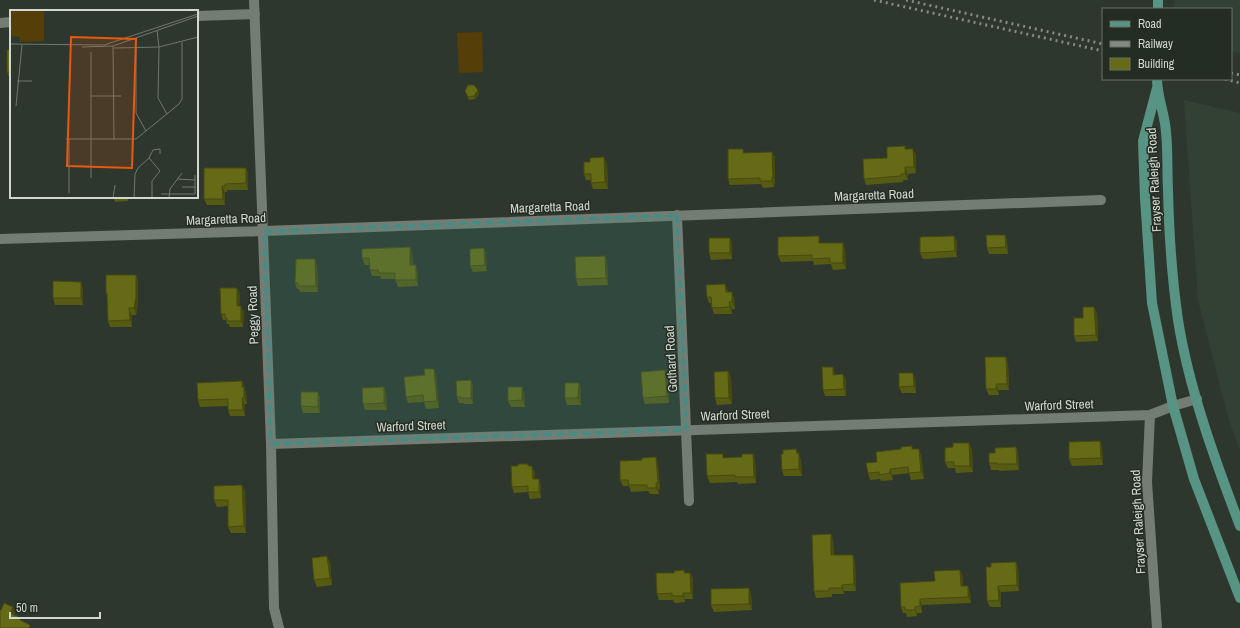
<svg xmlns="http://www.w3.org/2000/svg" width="1240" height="628" font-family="'Archivo Narrow',sans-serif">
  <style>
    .built { fill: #334134 }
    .green { fill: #563e08 }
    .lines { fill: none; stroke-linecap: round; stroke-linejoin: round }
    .minor { stroke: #737d73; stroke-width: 10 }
    .major { stroke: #579484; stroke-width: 10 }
    .rail { stroke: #838b83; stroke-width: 3; stroke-dasharray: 2 4; stroke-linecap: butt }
    .wall { fill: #565b13 }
    .shaded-wall { fill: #464a0f }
    .building { fill: #646a16; stroke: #464a0f }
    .marked { fill: #408e87; fill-opacity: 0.2; stroke: #408e87; stroke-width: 3; stroke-dasharray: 8 5; stroke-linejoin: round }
    .labels { text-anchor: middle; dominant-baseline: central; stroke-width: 3; stroke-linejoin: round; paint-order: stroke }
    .street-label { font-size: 13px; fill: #d1d7d1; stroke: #242d24 }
    .inset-road { fill: none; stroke: #6f776f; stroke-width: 1 }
    .view { fill: #e8590c; fill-opacity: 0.15; stroke: #e8590c; stroke-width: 2 }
    .inset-edge { fill: none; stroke: #d1d7d1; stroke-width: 2 }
  </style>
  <rect width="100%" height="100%" fill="#2e372e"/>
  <path class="built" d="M1174,0h66v53l-9,-2v-42h-57z
    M1184,100l56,13v337l-11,-29 -31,-121z"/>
  <path class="green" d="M482,32l1,40 -24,1 -2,-40z"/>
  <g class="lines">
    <path class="minor" d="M254,0l17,444 3,164 5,20
      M197,16l58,-2
      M0,23l11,-1
      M677,215l12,286
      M0,239l264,-8 837,-31
      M1150,415l-3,67 10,146
      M271,444l879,-29 23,-9 24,-7"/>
    <path class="major" d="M1158,9v-9
      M1157,79c0,18 8,35 9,53 2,19 1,39 2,58 1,43 4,88 10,130 11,69 37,140 62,206
      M1157,88l-14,53 2,57 7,105 21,103 21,73 46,119"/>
    <path class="rail" d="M874,0l229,51
      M906,0l197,44
      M1231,73l9,2
      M1225,79l15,4"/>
  </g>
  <path class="wall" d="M11,50v29h-1l-3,-7z
    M478,90l1,4 -4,5 -6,1 -4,-9z
    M743,149l1,4 28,-1 3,6v26h-1v3l-11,1 -2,-4 -31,1 -2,-6z
    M906,149l10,6v18l-8,1v6h-5v2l-37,3 -2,-6 23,-21z
    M607,164l1,25h-15l-2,-6v-3h-5l-2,-6z
    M246,168l2,6v16h-21v2h-2v13h-18l-3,-6z
    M113,197h15v4l-13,1z
    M1005,235l2,6 1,13h-19l-2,-6z
    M954,236l3,6v15l-34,2 -3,-6z
    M821,243l24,6 1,20 -13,1 -2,-6 -17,1 -1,-4 -32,1 -3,-6z
    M732,244v15l-21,1 -2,-7z
    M410,247l2,6 1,12 5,7v14l-20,1 -3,-8h-14l-1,-3h-8l-2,-6v-5h-5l-3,-7z
    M484,248l2,7 1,16 -14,1 -3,-6z
    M605,256l2,6 1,23 -30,1 -2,-7z
    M317,266l1,26h-18l-1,-3h-2l-2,-6z
    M136,275l2,6v22l-2,12h-4v12h-22l-2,-6v-24l-2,-4z
    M725,284l3,8 6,6 1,11h-3v5h-18l-2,-6 -1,-5h-2l-2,-6z
    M83,288v17h-28l-2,-7z
    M240,294l-1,12 5,6 -1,15h-13l-1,-3h-2l-1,-4h-3l-2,-6z
    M1094,307l3,6 1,28 -22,1 -2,-6 9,-18z
    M1008,363l1,27h-11l1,5h-10l-3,-6z
    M728,371l3,7 1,26 -15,1 -2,-7z
    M835,374v1l8,-1 3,7v15h-21l-2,-6z
    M436,375l3,33 -13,1 -2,-7 -16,1 -2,-6z
    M668,377l1,26 -24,1 -2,-6z
    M915,379l1,14h-14l-3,-6z
    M471,380l2,7v17h-9l-1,-1h-4l-2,-6z
    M242,381l4,12 1,11h-2v12h-15l-2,-6v-4l-28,1 -2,-7z
    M579,383l2,6v16h-14l-2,-7z
    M384,387l2,7 1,16h-22l-2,-6z
    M522,387l2,6 1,14h-14l-3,-6z
    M318,392l2,6v15h-17l-2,-7z
    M1100,441l2,6 1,18 -31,1 -3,-7z
    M1016,447l2,6 1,17 -20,1v-1h-8l-2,-7 6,-10z
    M796,449l5,11 1,16h-18l-2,-6 1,-16z
    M901,449h12l8,6 3,24 -13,1 -2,-7 -17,2 1,5 -12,1 -1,-2 -10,1 -2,-7 9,-11z
    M972,449l1,23 -17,1 -1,-5h-7l-3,-6z
    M753,454l2,6 1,23 -18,1 -1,-2 -27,1 -3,-7 18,-18 17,-1z
    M528,464l1,2 6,6v7l6,6v13l-11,1 -2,-7 -14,1 -2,-6 6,-21z
    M658,464l2,25h-1v5h-9l-2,-3 -17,1 -2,-6h-6l-3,-6z
    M245,491l1,42h-15l-3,-6v-21l-11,1 -3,-7z
    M833,540l1,15 21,6 1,30h-12v3h-12v3l-16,1 -2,-7z
    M330,562l2,23 -15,2 -3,-7z
    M1016,562l2,6 1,23 -18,1v15h-11l-3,-6 4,-34z
    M684,570l1,3h5l3,6v20h-8v3l-10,1 -2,-3h-14l-2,-6 17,-21z
    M963,576v10l7,6 1,11 -49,2v8h-5v3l-10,1 -1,-4h-3l-2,-6 34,-26z
    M751,594l1,16 -38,2 -3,-7z"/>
  <path class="shaded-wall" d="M478,90l1,4 -4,5 -1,-3z
    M913,149l3,6v18l-2,-6z
    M772,152l3,6v26l-2,-7z
    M604,157l3,7 1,25 -3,-7z
    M905,167l3,7v6l-3,-6z
    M246,168l2,6v16l-2,-7z
    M772,177l2,7v3l-2,-6z
    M222,186l3,6v13l-2,-6z
    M1005,235l2,6 1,13 -2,-7z
    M954,236l3,6v15l-2,-6z
    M730,238l2,6v15l-2,-6z
    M843,243l2,6 1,20 -3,-6z
    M410,247l2,6 1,19 -3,-7z
    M484,248l2,7 1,16 -2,-6z
    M605,256l2,6 1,23 -2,-7z
    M315,259l2,7 1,26 -2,-6z
    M416,265l2,7v14l-2,-6z
    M136,275l2,6v22l-2,12 -2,-7z
    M81,282l2,6v17l-2,-7z
    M725,284l3,7v8l-2,-7z
    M237,288l3,6 -1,18 -2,-6z
    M732,292l2,6 1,11 -3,-7z
    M729,302l3,7v5l-2,-7z
    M241,306l3,6 -1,15 -2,-6z
    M1094,307l3,6 1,28 -2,-6z
    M129,308l3,7v12l-2,-7z
    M1006,357l2,6 1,27 -2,-6z
    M833,367l2,7v7l-2,-6z
    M434,369l2,6 3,33 -2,-7z
    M665,370l3,7 1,26 -2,-7z
    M728,371l3,7 1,26 -3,-6z
    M913,373l2,6 1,14 -2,-7z
    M843,374l3,7v15l-2,-7z
    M471,380l2,7v17l-2,-6z
    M242,381l4,12 1,11 -3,-6 -2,-11z
    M579,383l2,6v16l-3,-7z
    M996,384l2,6 1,5 -3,-6z
    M384,387l2,7 1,16 -3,-7z
    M522,387l2,6 1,14 -3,-7z
    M318,392l2,6v15l-2,-6z
    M242,398l3,6v12l-2,-6z
    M1100,441l2,6 1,18 -2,-7z
    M969,443l3,6 1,23 -3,-6z
    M1016,447l2,6 1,17 -2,-6z
    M796,449l5,11 1,16 -3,-7z
    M919,449l2,6 3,24 -3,-7z
    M753,454l2,6 1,23 -2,-6z
    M656,457l2,7 2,25 -2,-6z
    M532,466l3,6v14l-2,-7z
    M890,469l2,6 1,5 -3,-7z
    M539,479l2,6v13l-2,-6z
    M656,483l3,6v5l-3,-6z
    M242,485l3,6 1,42 -2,-7z
    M831,534l2,6 1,22 -3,-7z
    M853,555l2,6 1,30 -2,-7z
    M327,556l3,6 2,23 -2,-7z
    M1016,562l2,6 1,23 -2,-6z
    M960,570l3,6v16l-2,-6z
    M690,573l3,6v20l-2,-6z
    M842,585l2,6v3l-2,-6z
    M968,586l2,6 1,11 -3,-6z
    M998,586l3,6v15l-2,-7z
    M749,588l2,6 1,16 -3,-6z
    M683,593l2,6v3l-2,-6z
    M920,599l2,6v8l-2,-7z
    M13,607l2,6 -3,6 -2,-6z
    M915,607l2,6v3l-2,-6z"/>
  <path class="building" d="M7,50h4v22h-4z
    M468,85h6l4,5 -4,6 -6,1 -3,-6z
    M905,146v3h8l1,18h-9v7h-4v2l-37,3 -1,-20 24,-1v-11z
    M728,149h15v4l29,-1 1,25h-1v4h-12v-3l-32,1z
    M604,157l1,25 -14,1v-9h-7v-12h6v-4z
    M204,168h42v15l-21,1v2h-3l1,13h-19z
    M986,235h19l1,12 -19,1z
    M819,236v7h24v20h-13v-5l-18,1v-4l-34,1v-19z
    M954,236l1,15 -35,2v-16z
    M709,238h21v15h-21z
    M410,247v18h6v15h-21v-7h-16l-1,-3h-8l-1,-12h-7v-9z
    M484,248l1,17 -15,1v-17z
    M605,256l1,22 -30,1 -1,-22z
    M296,259h19l1,27h-18v-3h-3z
    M106,275h30v22l-2,11h-5l1,12 -22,1 -1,-28h-1z
    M53,281l28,1v16h-28z
    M725,284l1,8h6v10h-3l1,5 -18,1 -1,-11h-4l-1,-12z
    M220,288h17v18h4v15h-14v-3h-2v-4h-4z
    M1083,307h11l2,28 -22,1v-18h9z
    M985,357h21l1,27h-11v5h-10z
    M822,367h11v8l10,-1 1,15 -21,1z
    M424,369h10l3,32 -13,1 -1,-7 -17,2 -2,-20 21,-2z
    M665,370l2,26 -24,2 -2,-26z
    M728,371l1,27h-14l-1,-26z
    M899,373h14l1,13 -15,1z
    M471,380v18h-10v-1h-4l-1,-16z
    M242,381v6h2v11h-2l1,12h-15v-11l-30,1 -1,-17z
    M565,383h14l-1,15h-13z
    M384,387v16l-21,1 -1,-16z
    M508,387h14v13l-14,1z
    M301,392h17v15l-17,-1z
    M1100,441l1,17 -32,1v-17z
    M953,443h16l1,23h-16v-4h-9v-14l8,-1z
    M912,446v3h7l2,23 -12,1 -1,-6 -18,2v4l-11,2v-3l-11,1 -2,-10 11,-1 -1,-10 25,-3v-2z
    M1016,447l1,17h-20v-1h-8v-10h6v-5z
    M796,449l1,5 2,-1v16l-17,1 -1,-16h2v-4z
    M706,454h17v4l19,-1v-3h11l1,23h-19v-2l-28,1z
    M656,457l2,26h-2v5h-9v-3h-18l-1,-5h-8v-19l22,-1v-2z
    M518,464h10v2h4l1,13h6v13h-11v-6l-16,1 -1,-21h7z
    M242,485l2,41 -16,1v-27h-14v-14z
    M831,534v21h22l1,29 -12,1v3h-13v3h-15l-2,-56z
    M327,556l3,22 -16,2 -2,-22z
    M1016,562l1,23 -19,1 1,14 -12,1 -1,-34h5v-4z
    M684,570v3h6l1,20h-8v3h-11v-3l-15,1 -1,-21h18v-2z
    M960,570l1,16h7v11l-48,2v7l-5,1v3h-10v-3h-4l-1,-24 35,-2 -1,-10z
    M749,588v16l-38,1v-16z
    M4,603l9,4 -3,6 7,3 3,3v1l10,5 -1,3h-29v-18h1z"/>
  <path class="marked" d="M677,215l10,215 -416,14 -7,-213z"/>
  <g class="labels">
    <g class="street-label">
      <text transform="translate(1154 180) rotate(-93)">Frayser Raleigh Road</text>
      <text transform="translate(874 195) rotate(-2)">Margaretta Road</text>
      <text transform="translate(550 207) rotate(-2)">Margaretta Road</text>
      <text transform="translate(226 219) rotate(-2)">Margaretta Road</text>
      <text transform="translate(253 315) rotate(-92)">Peggy Road</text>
      <text transform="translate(671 359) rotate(-93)">Gothard Road</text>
      <text transform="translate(1059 405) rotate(-2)">Warford Street</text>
      <text transform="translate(735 415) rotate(-2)">Warford Street</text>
      <text transform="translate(411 426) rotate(-2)">Warford Street</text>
      <text transform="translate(1138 522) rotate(-93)">Frayser Raleigh Road</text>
    </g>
  </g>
  <g transform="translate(10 10)">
    <rect width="188" height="188" fill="#2e372e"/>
    <path d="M0,0h34v31l-25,1 1,-5 -9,-1z" fill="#563e08"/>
    <path class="inset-road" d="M147,20l2,17 -1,51 9,16M0,34l94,1 94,-31M103,36l1,93M72,37l31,-1 85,-30M104,38l45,-1 39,-10M126,38v65l10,18M81,42v126M7,71h15M81,86h30M6,96l6,-61M56,129h70l43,-35 3,-5v-57M139,148l11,13 -8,10v17M167,169l18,1M172,177h14M59,183v-54M151,184h34v-19M103,188l2,-13M124,188l1,-24 3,-6 11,-10 4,-8 7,-1v5M159,188l1,-9 12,-16"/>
    <path class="view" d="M61,27l65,2 -4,129 -65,-2z"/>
    <rect width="188" height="188" class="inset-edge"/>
  </g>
  <rect x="1102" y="8" width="130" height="72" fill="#242d24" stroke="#697169"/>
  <rect x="1110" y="21" width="20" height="6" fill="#579484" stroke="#697169"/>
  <text x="1138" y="28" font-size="12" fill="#d1d7d1">Road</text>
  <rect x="1110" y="41" width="20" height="6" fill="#838b83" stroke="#697169"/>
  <text x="1138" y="48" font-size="12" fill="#d1d7d1">Railway</text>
  <rect x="1110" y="58" width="20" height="12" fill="#646a16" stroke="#697169"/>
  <text x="1138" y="68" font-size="12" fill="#d1d7d1">Building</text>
  <path d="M10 612v6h90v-6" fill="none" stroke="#d1d7d1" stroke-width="2"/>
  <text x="16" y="612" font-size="12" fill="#d1d7d1" stroke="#242d24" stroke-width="3" paint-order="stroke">50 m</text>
</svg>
